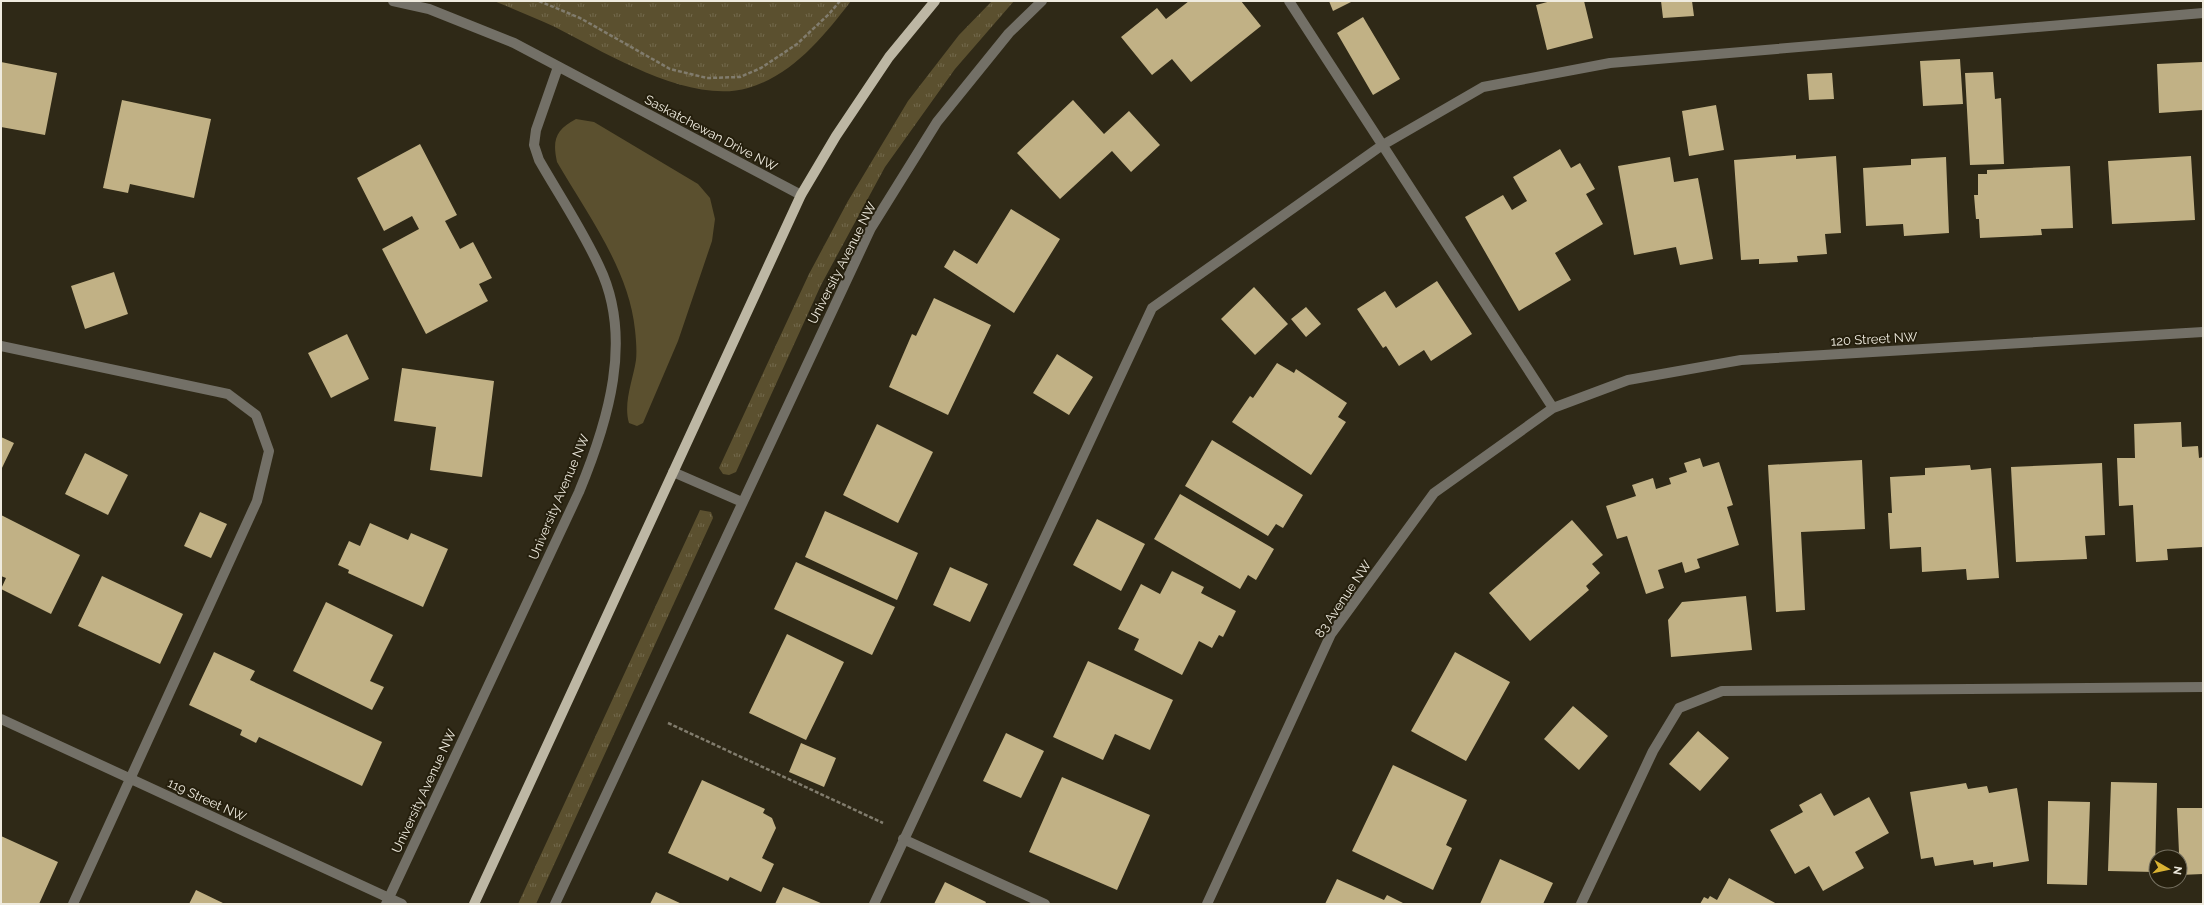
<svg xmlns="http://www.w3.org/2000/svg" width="2204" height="905" font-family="Raleway,sans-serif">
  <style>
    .grass { fill: url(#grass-tufts) }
    .park { fill: #5b502f }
    .building { fill: #c1b185 }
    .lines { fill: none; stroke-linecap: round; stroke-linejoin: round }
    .path { stroke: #817c6d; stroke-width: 2.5; stroke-dasharray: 4 2; stroke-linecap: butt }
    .minor { stroke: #737067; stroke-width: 10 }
    .major { stroke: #bdb7a4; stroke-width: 10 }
    .labels { text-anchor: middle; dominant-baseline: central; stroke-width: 4; stroke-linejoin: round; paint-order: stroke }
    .street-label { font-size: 13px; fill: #efebdf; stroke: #251f0d }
  </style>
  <defs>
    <pattern id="grass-tufts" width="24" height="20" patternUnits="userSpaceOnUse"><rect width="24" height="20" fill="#5b502f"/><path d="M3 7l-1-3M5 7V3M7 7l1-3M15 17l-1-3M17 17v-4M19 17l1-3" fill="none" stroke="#73694d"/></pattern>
  </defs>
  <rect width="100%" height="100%" fill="#2f2917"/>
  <path class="grass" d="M494,1h357c-27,35 -58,74 -103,87 -58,17 -142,-35 -193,-61 -20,-9 -41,-18 -61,-26z
    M992,1h22l-59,68 -70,98 -64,118 -85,187 -7,3 -6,-1 -4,-6 90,-194 39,-73 60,-100 51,-66z
    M700,510l11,2 2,6 -177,386h-18z"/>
  <path class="park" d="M576,119l18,3 104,62 12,14 5,21 -3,22 -34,100 -35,82 -6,3 -8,-3c-6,-20 4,-43 7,-63 1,-9 0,-21 -1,-30 -6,-61 -48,-116 -78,-168 -5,-23 -1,-32 19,-43z"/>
  <path class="building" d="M1189,1h52l20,25 -70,56 -19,-23 -20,16 -31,-38 36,-29 9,11z
    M1329,1h24l-20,10z
    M1551,1h33l9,37 -46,12 -11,-45z
    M1661,1h31l2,15 -31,2z
    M1363,17l37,62 -27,16 -36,-62z
    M1960,59l3,45 -40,2 -3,-45z
    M1,62l56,11 -12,62 -44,-8z
    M2202,62l1,48 -44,3 -2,-49z
    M1993,72l2,27 6,-1 3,66 -34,1 -5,-92z
    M1832,73l2,26 -25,1 -2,-26z
    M122,100l89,19 -17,79 -64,-14 -2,9 -25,-5z
    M1073,100l31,34 25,-23 31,34 -29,27 -19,-21 -52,48 -43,-46z
    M1716,105l8,45 -35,6 -7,-45z
    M420,144l37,71 -12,6 15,28 13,-7 19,36 -13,6 9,17 -62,33 -44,-85 37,-20 -7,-13 -28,15 -27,-53z
    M1560,149l11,19 9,-5 15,26 -9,5 17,30 -48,29 16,27 -52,31 -54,-94 38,-22 9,15 15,-9 -14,-24z
    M1796,155v4l40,-3 5,77 -16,1 2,20 -30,2 1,6 -39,2v-5l-18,1 -7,-100z
    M2191,156l4,64 -83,4 -4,-63z
    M1670,157l4,25 24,-4 15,81 -33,6 -4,-18 -42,8 -16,-89z
    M1946,157l3,76 -45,3 -1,-12 -37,2 -3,-58 48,-3v-6z
    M2070,166l3,62 -32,1 1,6 -62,3 -1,-19h-3l-2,-24h4v-21h9v-4z
    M1011,209l49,30 -46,74 -70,-46 10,-17 23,14z
    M114,272l14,42 -43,15 -14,-43z
    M1437,281l35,53 -41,27 -7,-11 -25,16 -13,-20 -3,2 -26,-39 28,-18 11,17z
    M1254,287l34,37 -33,31 -34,-36z
    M934,298l57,27 -43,90 -59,-28 23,-53 4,2z
    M1306,307l15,17 -15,13 -15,-18z
    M347,334l22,45 -38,19 -23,-45z
    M1057,354l36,23 -24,38 -36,-22z
    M1277,363l17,10 2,-4 51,34 -9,14 8,5 -35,53 -79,-53 18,-26 3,2z
    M402,368l92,13 -12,96 -52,-7 6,-43 -42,-6z
    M2181,422l1,25 16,-1 1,12 4,-1v90l-36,2 1,11 -32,2 -3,-57 -14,1 -2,-48h18l-1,-34z
    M877,424l56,28 -35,71 -55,-28z
    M1,437l13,6 -13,27z
    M1212,440l91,55 -20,33 -7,-4 -8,12 -83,-50z
    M85,453l43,22 -20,40 -43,-21z
    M1700,458l3,9 16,-5 14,43 -6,2 12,38 -42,14 3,9 -15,5 -3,-11 -24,8 6,18 -18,6 -19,-58 -10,3 -11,-33 30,-10 -4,-11 21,-7 3,11 15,-5 -2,-6 18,-6 -3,-9z
    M1862,460l3,69 -64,3 4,78 -29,2 -8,-147z
    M2102,463l3,72 -20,1 2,23 -71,3 -5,-95z
    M1970,465l1,5 20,-2 8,110 -32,2 -1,-11 -44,3 -1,-25 -31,2 -2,-36h4l-2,-36 35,-2v-7z
    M1180,494l94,55 -18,31 -8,-5 -8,14 -86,-50z
    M825,511l93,42 -21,47 -92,-43z
    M200,512l27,12 -16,34 -27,-12z
    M1,515l79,40 -29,59 -50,-25 5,-11 -5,-2z
    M1097,519l48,25 -24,47 -48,-26z
    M1572,520l31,35 -11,9 8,9 -14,13 3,4 -59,51 -41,-48z
    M370,523l38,17 3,-7 37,16 -25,58 -75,-34 1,-3 -11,-5 11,-24 11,5z
    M796,562l99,45 -23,48 -98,-46z
    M950,567l38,17 -18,38 -37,-17z
    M1172,571l32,16 -3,6 35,18 -13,26 -4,-2 -7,13 -13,-7 -17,34 -48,-25 5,-11 -21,-10 23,-45 19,10z
    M102,576l81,38 -23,50 -82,-38z
    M1746,596l6,54 -81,7 -3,-37 14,-18z
    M326,602l67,33 -23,46 14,6 -12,23 -79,-39z
    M787,634l57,28 -38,78 -57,-27z
    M214,652l41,19 -5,9 132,62 -20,44 -103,-49 -3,6 -16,-8 2,-5 -53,-25z
    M1455,652l55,30 -44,79 -55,-30z
    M1088,661l85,39 -23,50 -35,-16 -12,26 -50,-23z
    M1573,706l35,30 -29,34 -35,-31z
    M1698,731l31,27 -29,33 -31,-27z
    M1006,733l38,18 -23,47 -38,-17z
    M801,743l35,15 -12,29 -35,-15z
    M1393,765l74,35 -21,45 6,3 -19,42 -81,-39z
    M1062,777l88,38 -33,75 -88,-38z
    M702,780l63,29 -2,4 9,5 4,10 -14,30 12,6 -13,28 -31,-15 -2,4 -60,-28z
    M2111,782l46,1 -2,89 -47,-1z
    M1966,783l2,6 19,-3 2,7 28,-5 12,73 -36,6v-5l-19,3 -1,-5 -38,6 -2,-9 -12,2 -11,-67z
    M1821,793l13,23 35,-19 20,36 -34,19 9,16 -41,23 -14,-25 -14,8 -25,-44 33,-18 -4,-7z
    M2048,801l42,1 -3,83 -40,-1z
    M2177,808h26v66l-23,1z
    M1,836l57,26 -19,42h-38z
    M1500,859l53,24 -10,21h-63z
    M1729,878l48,26h-77l4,-7 4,2 2,-3 7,4z
    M1337,879l47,21 3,-5 18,9h-80z
    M945,882l41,20 -1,2h-51z
    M783,887l40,17h-48z
    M196,890l29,14h-36z
    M656,892l26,12h-32z"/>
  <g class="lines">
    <path class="path" d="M539,1l41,17 90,51 37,9 33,-1 21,-9 36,-24 32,-30 11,-13
      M668,723l215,100"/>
    <path class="minor" d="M393,1l36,8 85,34 287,152
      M1289,1l264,407
      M1,346l227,48 28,21 13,36 -12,50 -184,403
      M673,472l69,30
      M1,719l401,185
      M903,839l142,65
      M386,904l193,-412c29,-70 55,-154 20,-226 -17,-37 -40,-71 -60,-106l-5,-15 2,-15 22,-63
      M555,904l316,-676 66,-106 72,-89 33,-32
      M874,904l278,-596 229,-162 102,-59 127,-24 593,-50
      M1207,904l124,-270 103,-141 119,-85 75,-28 113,-20 462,-28
      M1581,904l72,-153 26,-43 43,-17 481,-4"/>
    <path class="major" d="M474,904l327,-709 35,-59 53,-79 46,-56"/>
  </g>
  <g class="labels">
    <g class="street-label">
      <text transform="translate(711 133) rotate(28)">Saskatchewan Drive NW</text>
      <text transform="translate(842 263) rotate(-63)">University Avenue NW</text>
      <text transform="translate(1874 339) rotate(-3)">120 Street NW</text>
      <text transform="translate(559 497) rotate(-67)">University Avenue NW</text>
      <text transform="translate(1343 599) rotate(-56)">83 Avenue NW</text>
      <text transform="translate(424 791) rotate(-65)">University Avenue NW</text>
      <text transform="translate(207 800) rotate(25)">119 Street NW</text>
    </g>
  </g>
  <rect width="2204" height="905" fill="none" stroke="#efebdf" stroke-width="4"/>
  <g transform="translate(2168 869) rotate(99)"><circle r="19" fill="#251f0d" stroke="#767161"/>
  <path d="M0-3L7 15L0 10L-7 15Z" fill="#dab333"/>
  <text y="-6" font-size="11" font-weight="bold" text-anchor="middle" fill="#efebdf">N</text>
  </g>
</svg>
